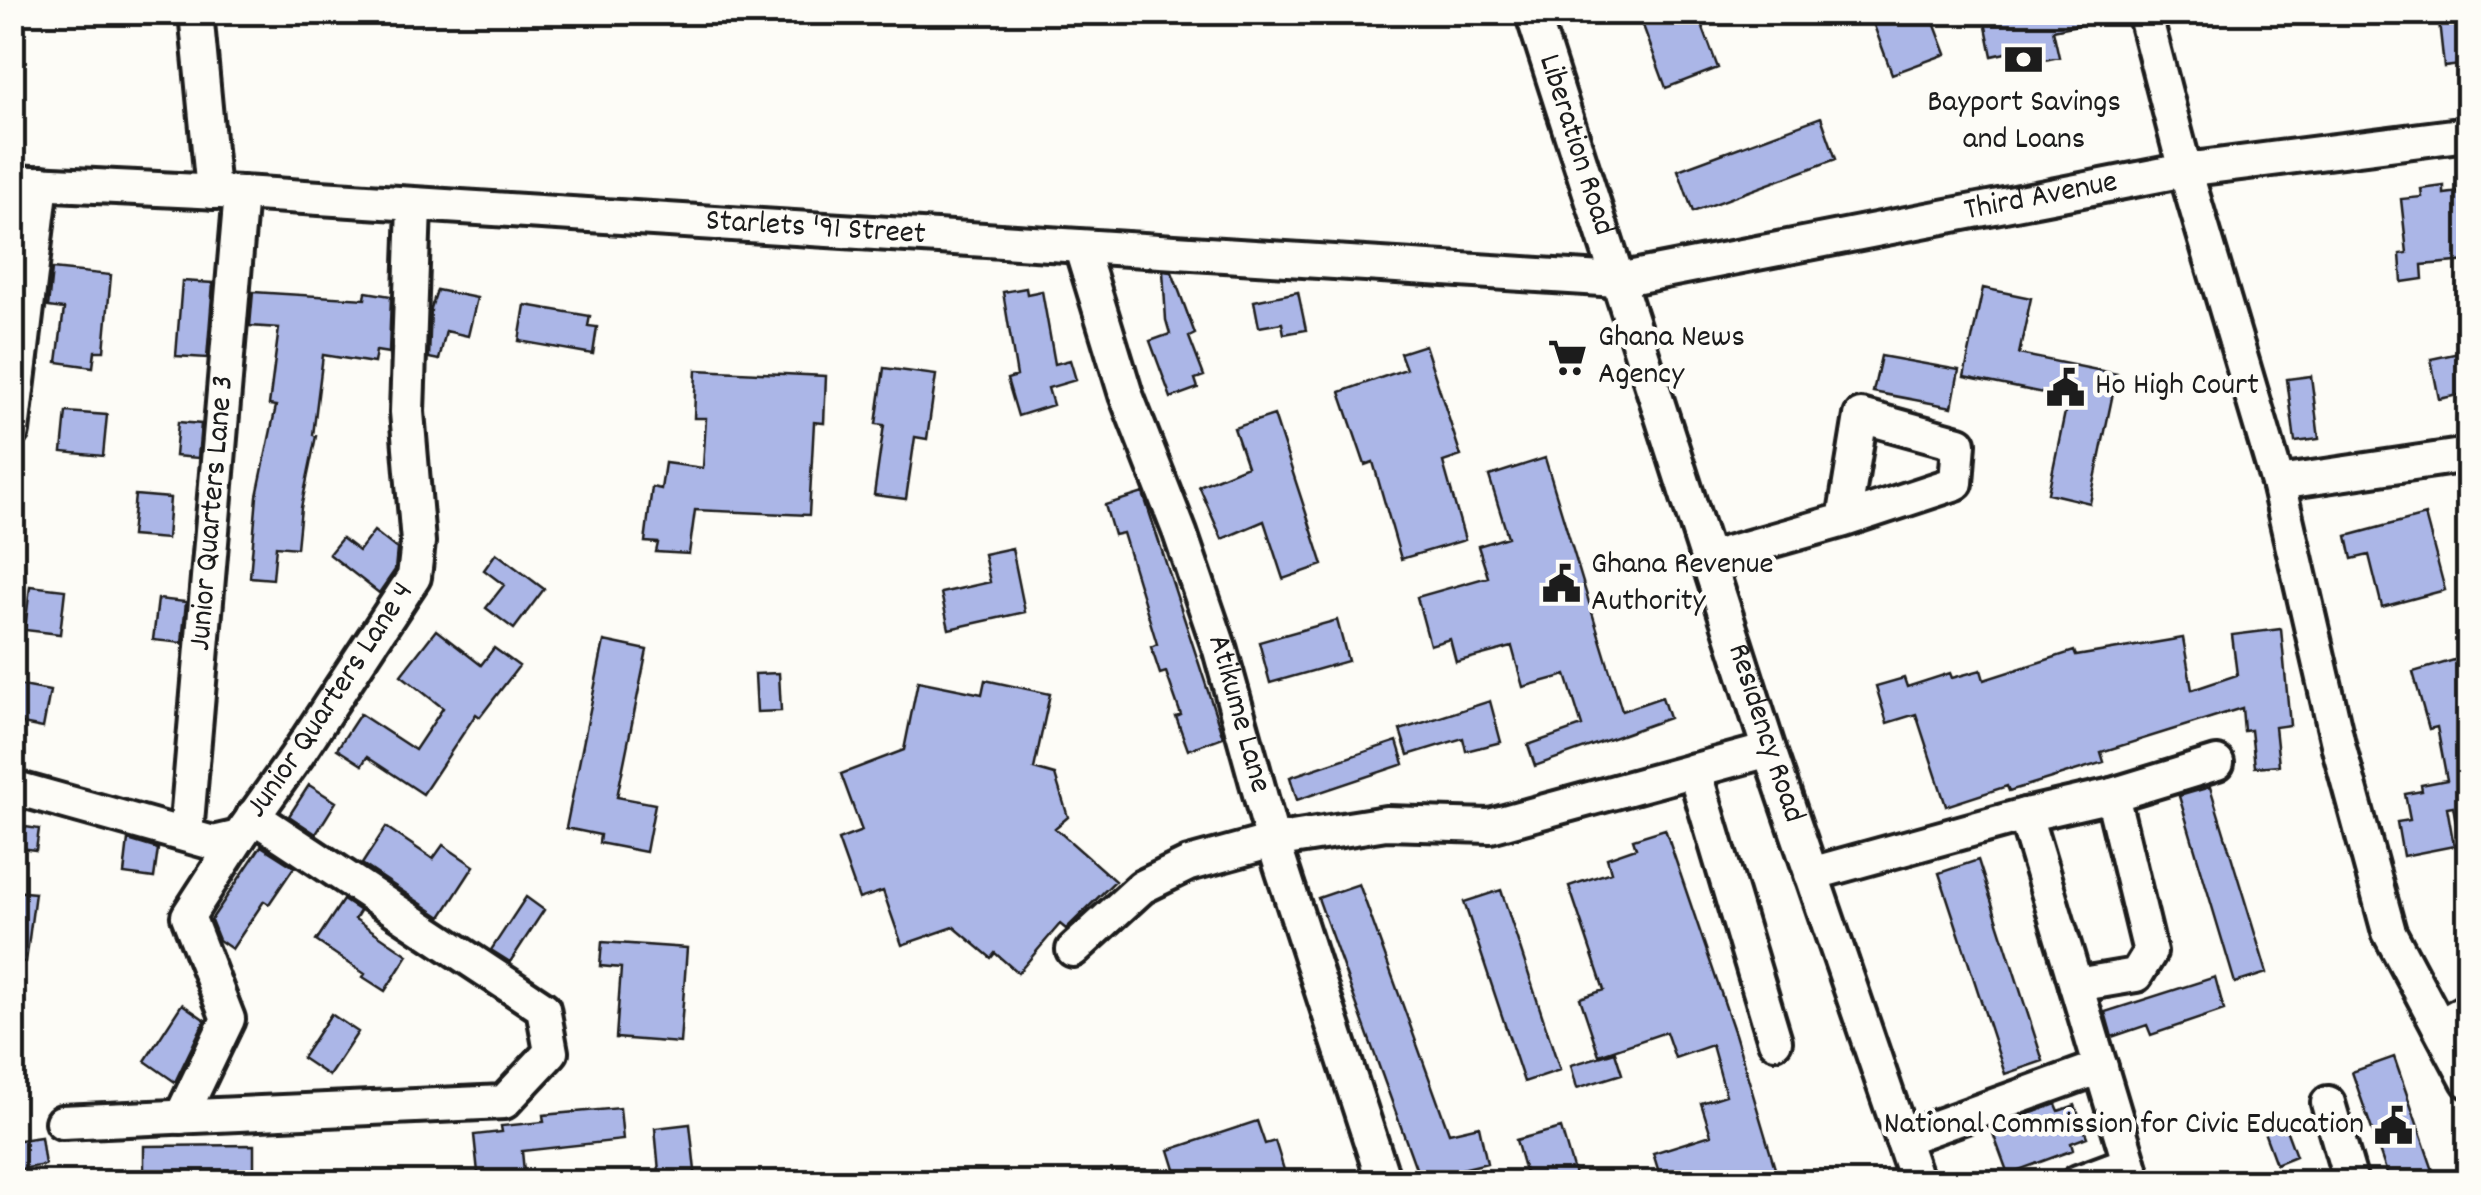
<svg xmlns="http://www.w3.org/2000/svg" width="2481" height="1195" font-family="Dekko,sans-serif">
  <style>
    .building { fill: #abb6e7; stroke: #1c1c1c; stroke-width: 2.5 }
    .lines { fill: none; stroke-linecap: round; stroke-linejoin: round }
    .minor-casing { stroke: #1c1c1c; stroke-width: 40 }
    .minor { stroke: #fdfcf7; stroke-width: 32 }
    .labels { text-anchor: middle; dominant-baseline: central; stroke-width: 9; stroke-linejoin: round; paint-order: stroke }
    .poi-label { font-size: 32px; fill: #1c1c1c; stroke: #fdfcf7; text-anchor: start }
    .street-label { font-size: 32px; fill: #1c1c1c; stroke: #fdfcf7 }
  </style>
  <rect width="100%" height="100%" fill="#fdfcf7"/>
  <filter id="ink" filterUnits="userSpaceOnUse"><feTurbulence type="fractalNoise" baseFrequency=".01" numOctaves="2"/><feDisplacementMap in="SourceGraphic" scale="20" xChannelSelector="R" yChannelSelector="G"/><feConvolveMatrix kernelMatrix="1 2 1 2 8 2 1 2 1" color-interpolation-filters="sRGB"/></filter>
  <g filter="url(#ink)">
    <path class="building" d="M1638,12h59l21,56 -52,20z
      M1869,12h61l16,42 -54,20z
      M1983,12h108l1,10 -39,8 6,27 -24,5 -3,-15 -40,9z
      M2438,12h29l1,52 -24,3z
      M1821,117l15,42 -143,53 -15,-42z
      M2444,186v8l24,-3v70l-46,4 1,14 -21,3 -2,-28 7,-1 -6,-54 21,-2 -1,-8z
      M52,269l59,6 -7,76h-9l-2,16 -36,-5 7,-53 -16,-2z
      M1163,271l9,1 23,62 -6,3 15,39 -9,3 3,9 -27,10 -21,-57 20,-7 -4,-14z
      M182,281l31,2 -6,75 -31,-2z
      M1026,288l1,6 15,-3 13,73 15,-4 6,20 -28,8 5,17 -35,11 -11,-37 10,-3 -14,-84z
      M1983,288l48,10 -12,56 98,20 -27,129 -42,-10 20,-95 -104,-21z
      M437,290l40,8 -9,38 -22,-5 -7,29 -10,-2 2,-50z
      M253,292l112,7 1,-7 25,4 -2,57 -13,-2 -2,12 -51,-8 -10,80 3,1 -15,72 -4,40 -21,-2 -3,33 -23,-2 7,-81 19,-90 -7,-1 10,-77 -29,-2z
      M1298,292l8,38 -22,4 -2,-11 -23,4 -5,-26z
      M525,305l65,11 -2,10 9,1 -4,27 -74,-13z
      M1425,345l36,111 -18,6 22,78 -64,19 -28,-97 -8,3 -25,-73 66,-23 -6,-16z
      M2468,351v42l-29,6 -8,-40z
      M1881,356l78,14 -7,37 -79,-15z
      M884,368l52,7 -9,64 -12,-2 -9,62 -32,-4 10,-70 -8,-1z
      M696,370l130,6 -2,47 -10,-1 -5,93 -114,-5 -6,44 -33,-2 2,-9 -13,-1 7,-55 9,2 4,-26 38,5 3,-50h-12z
      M2311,376l8,63 -24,3 -8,-63z
      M66,412l41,3 -4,41 -41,-4z
      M1274,415l49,150 -40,14 -19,-58 -42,18 -23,-53 48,-20 -13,-38z
      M178,422l23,2 -3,34 -23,-2z
      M1545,458l77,253 40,-14 7,21 -134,48 -7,-21 54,-19 -16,-51 -43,12 -11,-40 -56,15 -6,-23 -20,6 -13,-48 71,-20 -10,-31 30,-9 -19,-61z
      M1143,493l80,244 -35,13 -12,-33 5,-2 -15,-43 -6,2 -9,-27 6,-3 -34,-111 -9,2 -9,-30z
      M135,495l35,3 -3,41 -36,-3z
      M2425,515l20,75 -63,17 -13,-52 -17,4 -5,-23z
      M374,531l23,18 -2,21 -16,23 -50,-39 13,-16 17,13z
      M1012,548l13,64 -76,17 -8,-36 49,-11 -6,-28z
      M496,553l48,36 -30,40 -28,-21 18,-23 -20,-15z
      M30,586l35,4 -5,44 -35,-4z
      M158,599l28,3 -4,41 -29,-3z
      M1337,620l11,41 -78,22 -11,-41z
      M2281,629l9,96 -15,2 4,38 -24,2 -4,-37 -7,1 -2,-23 -141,44 3,10 -95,29 -2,-5 -61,20 -30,-92 -29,9 -11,-37 28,-8 3,9 43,-14 2,5 29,-8 3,10 90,-29 2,5 107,-18 9,52 45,-15 -5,-40z
      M436,630l45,35 13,-17 25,18 -39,51 -4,-3 -53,80 -56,-37 -5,8 -25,-16 23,-35 55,36 28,-42 -42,-33z
      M604,641l43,9 -30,147 38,7 -9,48 -47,-9 1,-8 -34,-7z
      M2468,656v177l-10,1 -5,-28 -6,1 7,39 -51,10 -6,-34 13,-2 -5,-26 17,-3 -1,-6 26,-5 -10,-53 -8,2 -16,-57z
      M779,673l2,38 -24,1 -2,-38z
      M985,680l65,14 -16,75 21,6 13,42 -13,11 60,53 -49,48 -6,-5 -42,49 -23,-20 -4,5 -37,-31 -52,18 -19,-54 -24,8 -21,-59 24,-9 -21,-57 63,-24 14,-69 64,13z
      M12,684l38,7 -7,37 -31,-6z
      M1490,701l11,41 -35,9 -3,-13 -55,17 -8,-25z
      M1397,741l7,23 -107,36 -7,-23z
      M309,785l27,17 -20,32 -27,-18z
      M2210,787l57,186 -32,10 -56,-187z
      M12,825l27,4 -3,21 -24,-3z
      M386,827l47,32 10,-14 31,21 -33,51 -79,-53z
      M1665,829l70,205 44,148h-117l-9,-29 58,-18 -10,-32 25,-8 -14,-50 -37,13 -9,-26 -67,23 -19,-57 24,-8 -35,-104 42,-14 -4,-14 29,-10 -3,-9z
      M128,840l30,9 -4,29 -30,-4z
      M261,846l33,21 -25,37 -5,-3 -32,48 -13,-9 -8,-20z
      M1978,860l65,201 -38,13 -66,-201z
      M1359,884l90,249 30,-7 8,37 -25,6 1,5 -23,8h-19l-103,-284z
      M1501,890l59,180 -36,12 -60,-180z
      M12,891l23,2 -9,69 -14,-1z
      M526,897l18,13 -34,52 -19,-12z
      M343,900l17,11 -5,8 53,36 -23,36 -22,-14 2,-3 -49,-33z
      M602,942l85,6 -7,95 -64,-5 5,-70 -21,-2z
      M2215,977l9,33 -73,25 -4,-10 -35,12 -7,-25z
      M182,1004l23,16 -30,62 -30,-21z
      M331,1014l27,18 -29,44 -27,-18z
      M1615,1052l7,22 -45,14 -6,-23z
      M2394,1057l43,125h-47l-38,-110z
      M2056,1104l3,7 16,-6 12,32 -16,6 2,7 -65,24 -17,-46z
      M620,1108l3,32 -101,11 3,31h-46l-5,-47 28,-3 -1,-6 43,-4 -1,-7z
      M1257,1121l8,23 10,-3 9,29 -10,3 4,9h-99l-10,-32z
      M2283,1121l13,35 -20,8 -13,-35z
      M690,1124l6,56 -36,2 -5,-54z
      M1561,1128l16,54h-49l-12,-42z
      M41,1137l4,28 -30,5 -3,-29z
      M254,1145v30l-110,2v-31z"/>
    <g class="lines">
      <defs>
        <g id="minor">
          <path d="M196,12l17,180"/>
          <path id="s1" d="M1532,12l237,738 148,432"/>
          <path d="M2144,12l41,158 93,313 61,265 50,184 79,149"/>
          <path id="s2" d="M12,182l229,11 1377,87 567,-110 283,-36"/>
          <path id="s3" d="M1081,248l45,147 54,138 40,117 53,191 111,341"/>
          <path d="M12,431l30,-248"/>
          <path d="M2278,483l190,-28"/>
          <path d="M1710,558l134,-38 112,-37 3,-40 -98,-27 -17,104"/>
          <path d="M1694,770l81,271"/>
          <path id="s4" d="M12,787l201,56 26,-6 57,-80 118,-180 4,-35 -11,-130 7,-206"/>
          <path d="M2025,815l87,-20"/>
          <path id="s5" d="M186,834l55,-641"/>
          <path d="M1811,874l214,-59 110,367"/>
          <path d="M1073,950l69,-63 47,-23 84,-23 113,-18 104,3 279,-76"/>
          <path d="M2076,985l60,-10 14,-23 -38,-157 105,-32"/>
          <path d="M2439,1026l29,-16"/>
          <path d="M2328,1103l23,79"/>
          <path d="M181,1117l47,-98 -40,-103 51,-79"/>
          <path d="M62,1122l442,-20 47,-50 -8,-44 -290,-192"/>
          <path d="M1902,1139l199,-72"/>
          <path d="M2078,1182l51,-19"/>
        </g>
      </defs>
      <use href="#minor" class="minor-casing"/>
      <use href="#minor" class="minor"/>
    </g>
  </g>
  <defs>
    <symbol id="bank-bare" viewBox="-9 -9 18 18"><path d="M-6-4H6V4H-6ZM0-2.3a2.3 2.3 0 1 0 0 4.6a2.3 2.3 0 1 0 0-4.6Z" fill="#1c1c1c" stroke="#fdfcf7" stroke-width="2.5" paint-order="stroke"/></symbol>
    <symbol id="supermarket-bare" viewBox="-9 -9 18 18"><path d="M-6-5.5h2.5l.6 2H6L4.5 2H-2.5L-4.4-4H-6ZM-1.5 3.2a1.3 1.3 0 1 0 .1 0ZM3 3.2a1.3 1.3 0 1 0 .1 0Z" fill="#1c1c1c" stroke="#fdfcf7" stroke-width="2.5" paint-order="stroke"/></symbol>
    <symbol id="civic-bare" viewBox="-9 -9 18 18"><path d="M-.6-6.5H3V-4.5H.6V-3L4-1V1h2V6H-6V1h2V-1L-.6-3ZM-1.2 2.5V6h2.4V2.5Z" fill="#1c1c1c" stroke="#fdfcf7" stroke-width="2.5" paint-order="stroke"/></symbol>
  </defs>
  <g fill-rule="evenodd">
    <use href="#bank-bare" x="1996" y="32" width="55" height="55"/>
    <use href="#supermarket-bare" x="1540" y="330" width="55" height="55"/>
    <use href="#civic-bare" x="2038" y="360" width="55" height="55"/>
    <use href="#civic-bare" x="1534" y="556" width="55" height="55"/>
    <use href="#civic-bare" x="2366" y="1098" width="55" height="55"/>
  </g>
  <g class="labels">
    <g class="poi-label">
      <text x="2024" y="104" text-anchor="middle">Bayport Savings<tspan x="2024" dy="37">and Loans</tspan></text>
      <text x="1598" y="339">Ghana News<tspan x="1598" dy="37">Agency</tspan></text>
      <text x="2095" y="387">Ho High Court</text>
      <text x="1591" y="566">Ghana Revenue<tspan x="1591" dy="37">Authority</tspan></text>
      <text x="2364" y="1126" text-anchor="end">National Commission for Civic Education</text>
    </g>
    <g class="street-label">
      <text stroke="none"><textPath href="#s1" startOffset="140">Liberation Road</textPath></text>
      <text stroke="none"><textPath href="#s2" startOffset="2040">Third Avenue</textPath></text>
      <text stroke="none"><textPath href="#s2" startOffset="805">Starlets '91 Street</textPath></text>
      <text stroke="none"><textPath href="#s5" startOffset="322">Junior Quarters Lane 3</textPath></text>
      <text stroke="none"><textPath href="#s4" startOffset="400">Junior Quarters Lane 4</textPath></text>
      <text stroke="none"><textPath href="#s3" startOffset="492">Atikume Lane</textPath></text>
      <text stroke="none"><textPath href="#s1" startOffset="758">Residency Road</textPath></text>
    </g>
  </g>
  <rect width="2481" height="1195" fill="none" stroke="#fdfcf7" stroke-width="50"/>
  <rect x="25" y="25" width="2431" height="1145" fill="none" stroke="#1c1c1c" stroke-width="4" filter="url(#ink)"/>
</svg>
